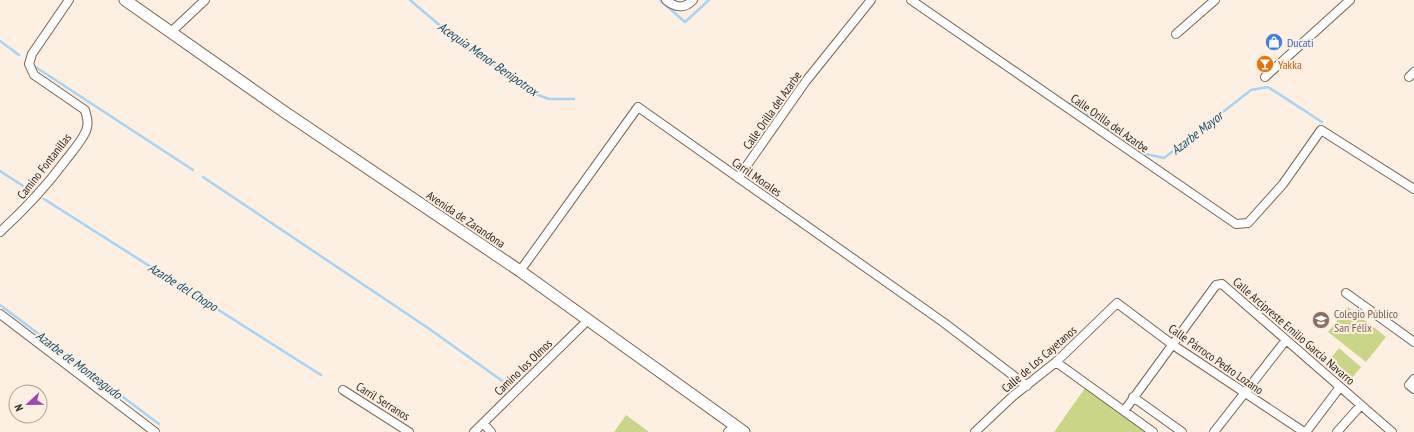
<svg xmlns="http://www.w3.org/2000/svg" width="1414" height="432" font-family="'PT Sans Narrow',sans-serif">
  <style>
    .green { fill: #cbd588 }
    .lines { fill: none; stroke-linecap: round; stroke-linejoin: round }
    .stream { stroke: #a6d3f6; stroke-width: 2.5 }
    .street-casing { stroke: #776451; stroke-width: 10 }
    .secondary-casing { stroke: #776451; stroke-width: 13 }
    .street { stroke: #fff; stroke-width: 8 }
    .secondary { stroke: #fff; stroke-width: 11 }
    .labels { text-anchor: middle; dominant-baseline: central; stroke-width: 4; stroke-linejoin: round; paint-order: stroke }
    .shop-label { font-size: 12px; fill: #366cbe; stroke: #fdf0e3; text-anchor: start }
    .food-label { font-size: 12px; fill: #c56008; stroke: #fdf0e3; text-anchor: start }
    .street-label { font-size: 12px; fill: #2f271f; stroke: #fdf0e3 }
    .education-label { font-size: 12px; fill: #785e54; stroke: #fdf0e3; text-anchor: start }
    .water-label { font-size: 13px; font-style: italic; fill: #114c71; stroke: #fdf0e3 }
  </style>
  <rect width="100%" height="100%" fill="#fdf0e3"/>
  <path class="green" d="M1348,307l38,30 -20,25 -38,-30z
    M1339,348l22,19 -11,13 -22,-18z
    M1085,388l60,44h-91z
    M626,415l23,17h-35z"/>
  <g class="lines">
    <path class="stream" d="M410,0l40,34 83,59 16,6h25
      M660,0l25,22 24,-22
      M0,41l19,14
      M34,66l159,104
      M1071,103l75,51 18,4 87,-68 17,-3 54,35
      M0,171l34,22
      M203,177l225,151 80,57
      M44,199l277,176
      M0,305l159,119"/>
    <defs>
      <path id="street" d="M666,0c9,8 19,9 27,0
        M911,0l325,224 12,-1 35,-39 38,-54 93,59
        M171,32l34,-32
        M1176,34l39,-34
        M1265,77l85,-77
        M1409,77l5,-5
        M738,178l68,-97 65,-81
        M0,232c24,-22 45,-44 65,-71 7,-9 16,-19 21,-30 3,-8 1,-14 -1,-21l-51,-35 -5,-11 3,-10 37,-54
        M520,271l118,-164 305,215 84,64
        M1346,293l68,49
        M0,314l155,118
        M1056,362l97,70
        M1414,379l-5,6 5,4
        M343,390l66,42
        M1133,397l49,35
        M1124,411l92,-126 6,-1 170,148
        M483,423l8,9
        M474,432l114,-112
        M728,432l7,-6
        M975,432l38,-36 43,-34 61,-59 56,42 131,87
        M1214,432l72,-92
        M1306,432l34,-45
        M1337,432l24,-27"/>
      <path id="secondary" d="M125,0l158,111 237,160 224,161"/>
    </defs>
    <use href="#street" class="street-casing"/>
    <use href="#secondary" class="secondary-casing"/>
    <use href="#street" class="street"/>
    <use href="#secondary" class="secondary"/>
  </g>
  <defs>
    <symbol id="shop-disc" viewBox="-11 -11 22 22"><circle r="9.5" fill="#3f7fe0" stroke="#fdf0e3"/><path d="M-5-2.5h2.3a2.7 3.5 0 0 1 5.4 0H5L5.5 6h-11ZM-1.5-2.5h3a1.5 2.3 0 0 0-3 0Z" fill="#fff"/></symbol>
    <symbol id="bar-disc" viewBox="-11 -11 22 22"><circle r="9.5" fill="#e8710a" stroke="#fdf0e3"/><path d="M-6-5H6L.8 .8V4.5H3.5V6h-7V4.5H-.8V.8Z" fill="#fff"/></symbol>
    <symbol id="school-disc" viewBox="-11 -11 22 22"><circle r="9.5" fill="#8d6e63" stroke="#fdf0e3"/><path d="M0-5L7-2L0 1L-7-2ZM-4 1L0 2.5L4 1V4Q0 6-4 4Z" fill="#fff"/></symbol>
  </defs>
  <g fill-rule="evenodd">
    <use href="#shop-disc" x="1264" y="32" width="20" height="20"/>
    <use href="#bar-disc" x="1255" y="54" width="20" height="20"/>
    <use href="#school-disc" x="1311" y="310" width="20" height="20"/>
  </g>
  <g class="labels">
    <g class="shop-label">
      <text x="1287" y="42">Ducati</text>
    </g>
    <g class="food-label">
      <text x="1278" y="64">Yakka</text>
    </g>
    <g class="street-label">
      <text transform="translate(772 110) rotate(-55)">Calle Orilla del Azarbe</text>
      <text transform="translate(1110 123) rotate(35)">Calle Orilla del Azarbe</text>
      <text transform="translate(44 166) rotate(-52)">Camino Fontanillas</text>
      <text transform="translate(757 177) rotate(35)">Carril Morales</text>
      <text transform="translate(466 219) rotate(34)">Avenida de Zarandona</text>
      <text transform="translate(1294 331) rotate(41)">Calle Arcipreste Emilio García Navarro</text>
      <text transform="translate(1039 359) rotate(-41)">Calle de Los Cayetanos</text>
      <text transform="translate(1216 359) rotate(35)">Calle Párroco Pedro Lozano</text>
      <text transform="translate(523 367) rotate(-44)">Camino los Olmos</text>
      <text transform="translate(383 401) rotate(32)">Carril Serranos</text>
    </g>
    <g class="education-label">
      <text x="1334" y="313">Colegio Público<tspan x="1334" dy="14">San Félix</tspan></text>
    </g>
    <g class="water-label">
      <text transform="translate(488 59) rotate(35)">Acequia Menor Benipotrox</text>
      <text transform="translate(1197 133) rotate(-38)">Azarbe Mayor</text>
      <text transform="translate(183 287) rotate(32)">Azarbe del Chopo</text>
      <text transform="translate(79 365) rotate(37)">Azarbe de Monteagudo</text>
    </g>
  </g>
  <g transform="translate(28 404) rotate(248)"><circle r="19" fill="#fdf0e3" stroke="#aba095"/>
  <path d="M0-3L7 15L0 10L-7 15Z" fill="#a146b0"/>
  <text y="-6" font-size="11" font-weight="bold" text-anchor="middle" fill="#2f271f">N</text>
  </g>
</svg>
